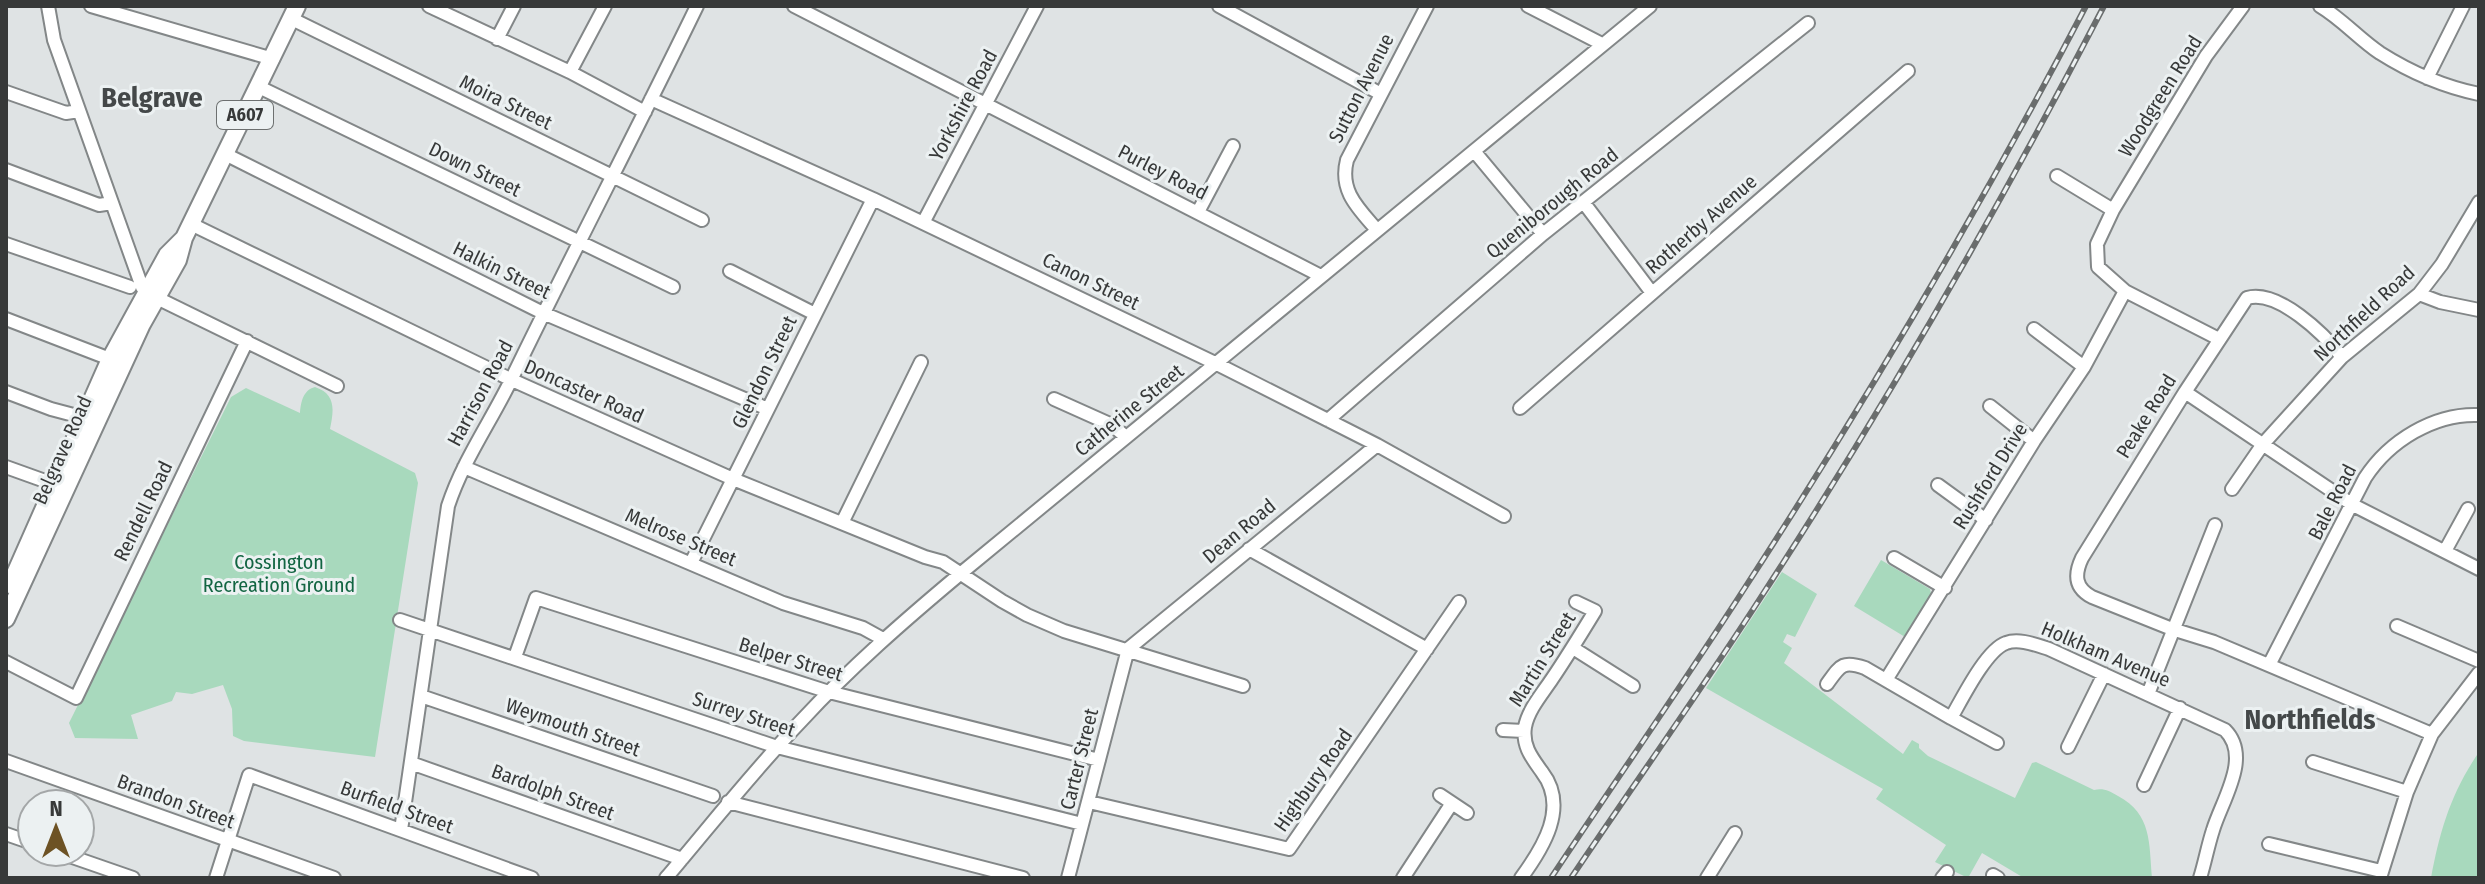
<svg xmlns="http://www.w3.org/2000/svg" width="2485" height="884" font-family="'Fira Sans Condensed',sans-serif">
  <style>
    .green { fill: #a8d9bd }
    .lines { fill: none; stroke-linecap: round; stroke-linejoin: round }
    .minor-casing { stroke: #838788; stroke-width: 16 }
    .major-casing { stroke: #838788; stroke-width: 20 }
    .minor { stroke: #fff; stroke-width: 12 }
    .major { stroke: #fff; stroke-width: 16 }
    .rail-casing { stroke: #6a6d6d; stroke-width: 6 }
    .rail { stroke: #ecf1f2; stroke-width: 3; stroke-dasharray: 9; stroke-linecap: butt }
    .labels { text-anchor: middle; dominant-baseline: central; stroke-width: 6; stroke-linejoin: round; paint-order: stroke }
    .shield { fill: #ecf1f2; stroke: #6d7070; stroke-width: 2 }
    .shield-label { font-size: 18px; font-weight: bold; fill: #373939 }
    .street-label { font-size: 20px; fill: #373939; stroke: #ecf1f2 }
    .park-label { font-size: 20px; fill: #126542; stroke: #ecf1f2 }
    .district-label { font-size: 28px; font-weight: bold; fill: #444849; stroke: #ecf1f2 }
  </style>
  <rect width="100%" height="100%" fill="#dfe3e4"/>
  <path class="green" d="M315,387c21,7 19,23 15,42l85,44 3,10 -43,274 -131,-16 -11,-5 -1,-27 -9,-24 -31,9 -16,-2 -4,9 -41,14 7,24 -63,-1 -6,-15 162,-326 15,-9 54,25c1,-11 3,-23 15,-26z
    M1881,560l49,29 3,13 -23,38 -56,-34z
    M1782,572l35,22 -22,43 -8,-3 -4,8 9,6 -8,15 119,91 9,-14 7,4v4l9,8 87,42 17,-35 4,-1 58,28c10,-2 15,1 24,6 34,18 31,47 34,82h-128l-42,-25 -14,25 -33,-16 11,-17 -70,-46 7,-10 -177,-101z
    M2479,752v126h-48c9,-48 20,-85 48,-126z"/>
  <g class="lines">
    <defs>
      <path id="minor" d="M48,6l6,34 88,247 4,5
        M91,6l182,53
        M429,6l141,66 75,40
        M794,6l527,270
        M1219,6l162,88
        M1528,6l74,38
        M2320,6c22,13 39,33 60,47 30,19 65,34 99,41
        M292,19l410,201
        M497,39l17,-33
        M570,72l35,-66
        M2427,78l36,-72
        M259,87l414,200
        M6,92l60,21 13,-2
        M651,99l222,100 344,165 160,81 127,71
        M1474,151l69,83
        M225,154l318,159 225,96
        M6,170l93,35 13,-2
        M2057,176l56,34
        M1584,203l68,90
        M1198,212l35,-66
        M923,223l114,-217
        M191,224l321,156 221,99 192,78 18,5 59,39 25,14 37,16 179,55
        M1377,230c-19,-22 -38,-39 -30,-70l80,-154
        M6,244l124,43
        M730,271l85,43
        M2419,294l21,8 39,8
        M157,298l180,88
        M6,319l104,40
        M2034,329l50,38
        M2219,339l-94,-48 -27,-24 -1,-23 16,-34 93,-154 37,-50
        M2342,357c-18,-23 -64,-68 -95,-59l-62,94 -103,166c-8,17 -7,30 10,39l80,32 42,13 218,92
        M6,392l45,17 34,9
        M2185,392l168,113 126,64
        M1054,399l58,26 14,12
        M1990,406l44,35
        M1520,408l388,-337
        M1328,420l215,-186 265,-211
        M6,467l53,19
        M464,467l319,136 80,25 20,11
        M1938,485l48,35
        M2232,489l31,-45 79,-87 77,-63 23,-30 37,-62
        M842,523l79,-161
        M1249,549l178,100
        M2445,551l23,-42
        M1894,558l51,30
        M691,563l182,-364
        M400,620l377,127 305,77
        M2397,626l82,35
        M1573,648l60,38
        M1128,649l249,-204
        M515,657l21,-59 293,94 270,68
        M6,662l70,36 171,-357
        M2269,665l96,-187c24,-37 69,-65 114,-63
        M1886,680l148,-239 50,-74 41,-76
        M1827,684c13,-18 15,-24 38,-16l86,50
        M2148,694l67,-169
        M421,696l292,100
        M1503,730l21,1
        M1997,743l-46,-25c11,-19 35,-68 55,-75 13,-5 30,2 43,6l176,81c27,27 -3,70 -12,100 -5,15 -8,32 -13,48
        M2068,747l36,-73
        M6,761l328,117
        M2313,762l94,30
        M411,763l271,96
        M2144,785l36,-77
        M1440,795l27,18
        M728,802l295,76
        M1089,802l200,47 170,-247
        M401,830l47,-324c15,-46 44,-86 65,-130 60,-124 124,-246 184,-370
        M6,834l26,9
        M2269,844l112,27
        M58,852l75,26
        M1993,875l5,3
        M216,878l33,-103 283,103
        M666,878c45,-53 88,-108 136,-158 49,-53 103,-100 158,-146l690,-568
        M1068,878l60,-229
        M1403,878l49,-75
        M1521,878c22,-30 48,-71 21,-106 -10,-14 -20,-26 -17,-45 3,-17 17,-33 27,-48 15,-22 29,-45 43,-68l-19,-9
        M1707,878l28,-45
        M1942,878l5,-6
        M2380,878l27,-86 25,-58 47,-61"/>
      <path id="major" d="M10,585l100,-226 57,-104 16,-16
        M6,619l136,-295 36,-64 6,-22 113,-232"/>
    </defs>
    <use href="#minor" class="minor-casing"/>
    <use href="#major" class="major-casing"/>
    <use href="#minor" class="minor"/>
    <use href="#major" class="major"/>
    <defs>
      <path id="rail" d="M1551,878c65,-98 132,-194 195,-292 122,-188 236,-381 340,-580
        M1571,878c63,-94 129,-186 190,-281 123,-189 239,-391 343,-591"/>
    </defs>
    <use href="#rail" class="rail-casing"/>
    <use href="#rail" class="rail"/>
  </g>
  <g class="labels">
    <rect class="shield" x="217" y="101" width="56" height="28" rx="6"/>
    <g class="shield-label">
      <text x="245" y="115">A607</text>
    </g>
    <g class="street-label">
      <text transform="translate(1361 88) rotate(-63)">Sutton Avenue</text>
      <text transform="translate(2160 96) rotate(-58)">Woodgreen Road</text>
      <text transform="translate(506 102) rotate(26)">Moira Street</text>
      <text transform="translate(963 105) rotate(-62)">Yorkshire Road</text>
      <text transform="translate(475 169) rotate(26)">Down Street</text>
      <text transform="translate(1163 172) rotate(27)">Purley Road</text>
      <text transform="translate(1552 203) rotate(-39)">Queniborough Road</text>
      <text transform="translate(1701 224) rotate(-41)">Rotherby Avenue</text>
      <text transform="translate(502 270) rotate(26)">Halkin Street</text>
      <text transform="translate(1091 281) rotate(26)">Canon Street</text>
      <text transform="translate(2364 313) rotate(-43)">Northfield Road</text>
      <text transform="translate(764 372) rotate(-64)">Glendon Street</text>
      <text transform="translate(584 391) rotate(24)">Doncaster Road</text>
      <text transform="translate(480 393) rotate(-62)">Harrison Road</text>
      <text transform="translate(1129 410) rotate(-39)">Catherine Street</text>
      <text transform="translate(2146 416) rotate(-58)">Peake Road</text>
      <text transform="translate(62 450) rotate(-66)">Belgrave Road</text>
      <text transform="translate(1990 476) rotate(-58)">Rushford Drive</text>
      <text transform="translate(2332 502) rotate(-63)">Bale Road</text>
      <text transform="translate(143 511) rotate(-64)">Rendell Road</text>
      <text transform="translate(1239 531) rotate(-40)">Dean Road</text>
      <text transform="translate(681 537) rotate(23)">Melrose Street</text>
      <text transform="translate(2106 654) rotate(23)">Holkham Avenue</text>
      <text transform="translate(791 659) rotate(17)">Belper Street</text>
      <text transform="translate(1542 659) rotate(-58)">Martin Street</text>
      <text transform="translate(744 714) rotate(18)">Surrey Street</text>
      <text transform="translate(573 727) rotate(19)">Weymouth Street</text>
      <text transform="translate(1079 759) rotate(-76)">Carter Street</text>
      <text transform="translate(1313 780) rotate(-55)">Highbury Road</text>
      <text transform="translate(553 792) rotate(20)">Bardolph Street</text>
      <text transform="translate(176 801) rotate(20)">Brandon Street</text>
      <text transform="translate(397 807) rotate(20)">Burfield Street</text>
    </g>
    <g class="park-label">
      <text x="279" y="562">Cossington<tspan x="279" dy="23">Recreation Ground</tspan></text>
    </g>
    <g class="district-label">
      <text x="152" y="97">Belgrave</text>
      <text x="2310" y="719">Northfields</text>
    </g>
  </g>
  <rect width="2485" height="884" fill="none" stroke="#373939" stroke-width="16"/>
  <g transform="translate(56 828)"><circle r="38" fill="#ecf1f2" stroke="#a4a7a8" stroke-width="2"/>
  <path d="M0-6L14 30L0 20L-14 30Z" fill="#6d5224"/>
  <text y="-12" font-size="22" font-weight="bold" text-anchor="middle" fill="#373939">N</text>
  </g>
</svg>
